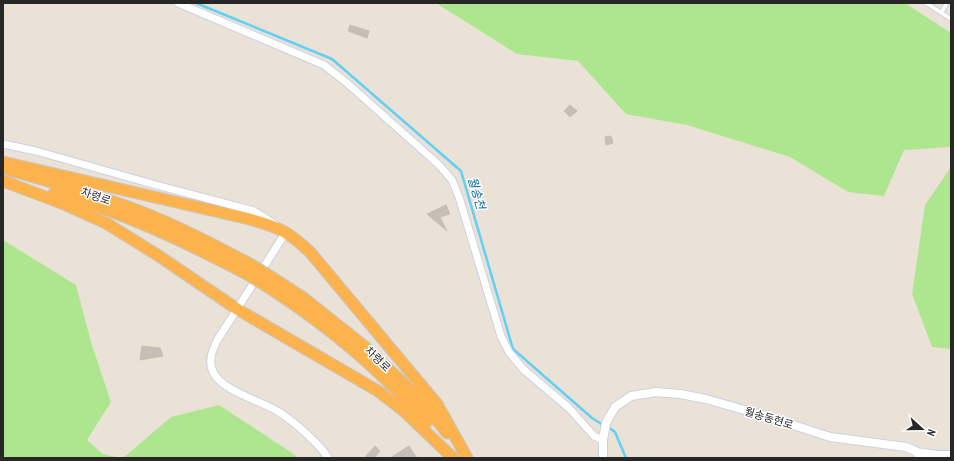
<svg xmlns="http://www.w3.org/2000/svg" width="954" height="461" font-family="'PT Sans Narrow','Noto Sans KR',sans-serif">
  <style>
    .green { fill: #aee68f }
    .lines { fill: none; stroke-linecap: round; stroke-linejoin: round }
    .stream { stroke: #62d0f5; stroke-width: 2.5 }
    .building { fill: #c6bfb7; stroke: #c6beb1 }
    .service-casing { stroke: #ccd1e2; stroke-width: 5.5 }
    .minor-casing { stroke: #ccd1e2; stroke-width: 9 }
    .tertiary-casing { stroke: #ccd1e2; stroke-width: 10 }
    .trunk-casing { stroke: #c7c7c7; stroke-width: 13 }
    .service { stroke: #fff; stroke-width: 3.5 }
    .minor { stroke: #fff; stroke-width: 7 }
    .tertiary { stroke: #fff; stroke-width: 8 }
    .trunk { stroke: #fcb34e; stroke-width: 11 }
    .trunk-bridge-casing { stroke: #c7c7c7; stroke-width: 13; stroke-linecap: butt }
    .trunk-bridge { stroke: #fcb34e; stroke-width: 11 }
    .labels { text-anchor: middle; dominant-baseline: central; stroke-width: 3; stroke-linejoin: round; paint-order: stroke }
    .street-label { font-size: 11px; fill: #272727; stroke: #fff }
    .water-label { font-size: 12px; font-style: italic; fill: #066a9c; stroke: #fff }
  </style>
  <rect width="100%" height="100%" fill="#ebe2d7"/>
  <path class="green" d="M438,3h467l46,30v114l-47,3 -20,46 -36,-4 -58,-35 -103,-32 -61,-11 -48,-53 -61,-7 -78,-49z
    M951,167v182l-19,-2 -20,-53 13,-89z
    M3,240l73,45 15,57 20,60 -24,38 16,14 17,4h-117z
    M219,405l76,50 3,3h-175l48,-41z"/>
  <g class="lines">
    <path class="stream" d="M196,3l136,56 129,112 52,178 79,69 11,7
      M608,427l7,5 11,26"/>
  </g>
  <path class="building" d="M350,25l19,6 -2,7 -19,-7z
    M570,105l7,6 -7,6 -6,-6z
    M611,136l2,7 -7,2 -1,-8z
    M446,205l4,9 -10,3 7,14 -20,-17z
    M142,346l18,2 3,8 -23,4z
    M375,446l5,5 -6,7h-10z
    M409,446l8,12h-27z"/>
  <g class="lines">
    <defs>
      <path id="service" d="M926,3l25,16
        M941,13l6,-10"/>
      <path id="minor" d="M178,3l146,62 23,18 91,81 14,16 7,17 42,139 8,16 14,17 46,39 25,28 9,4
        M3,144l33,7 120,34 98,26 22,14
        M284,231l2,1 -68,107c-3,6 -7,13 -7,20 -4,30 49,40 68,53 14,9 41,32 49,46"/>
      <path id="tertiary" d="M916,452l21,3h14
        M603,458v-18l3,-17 9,-16 16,-11 25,-4 24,2 26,5 63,18 61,20 76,10 9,4 7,7"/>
      <path id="trunk" d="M3,162l242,56c31,8 42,12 65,34l127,152 30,54
        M9,170c44,12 87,25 130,41 39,15 75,34 111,53
        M3,181l61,23 42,19 53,33 78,53 141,82 26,20 49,47
        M54,193c67,18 129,48 191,80
        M273,278l32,21 59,47 56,53 27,34
        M268,287c57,37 114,83 158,136"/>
    </defs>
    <use href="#service" class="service-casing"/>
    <use href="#minor" class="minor-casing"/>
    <use href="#tertiary" class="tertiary-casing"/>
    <use href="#trunk" class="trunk-casing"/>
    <use href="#service" class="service"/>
    <use href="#minor" class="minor"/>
    <use href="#tertiary" class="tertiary"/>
    <use href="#trunk" class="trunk"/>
    <defs>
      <path id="trunk-bridge" d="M250,264l23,14
        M245,273l23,14"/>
    </defs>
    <use href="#trunk-bridge" class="trunk-bridge-casing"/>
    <use href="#trunk-bridge" class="trunk-bridge"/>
  </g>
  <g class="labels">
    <g class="street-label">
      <text transform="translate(96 196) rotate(19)">차령로</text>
      <text transform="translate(378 359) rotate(44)">차령로</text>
      <text transform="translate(769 418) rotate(17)">월송동현로</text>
    </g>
    <g class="water-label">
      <text transform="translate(477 193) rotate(74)">월송천</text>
    </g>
  </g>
  <rect width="954" height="461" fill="none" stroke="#272727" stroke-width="8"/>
  <g transform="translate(922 429) rotate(111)" stroke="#ffffff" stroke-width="3" paint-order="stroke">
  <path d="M0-3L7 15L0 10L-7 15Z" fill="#272727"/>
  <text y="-6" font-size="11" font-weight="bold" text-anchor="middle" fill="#272727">N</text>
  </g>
</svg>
